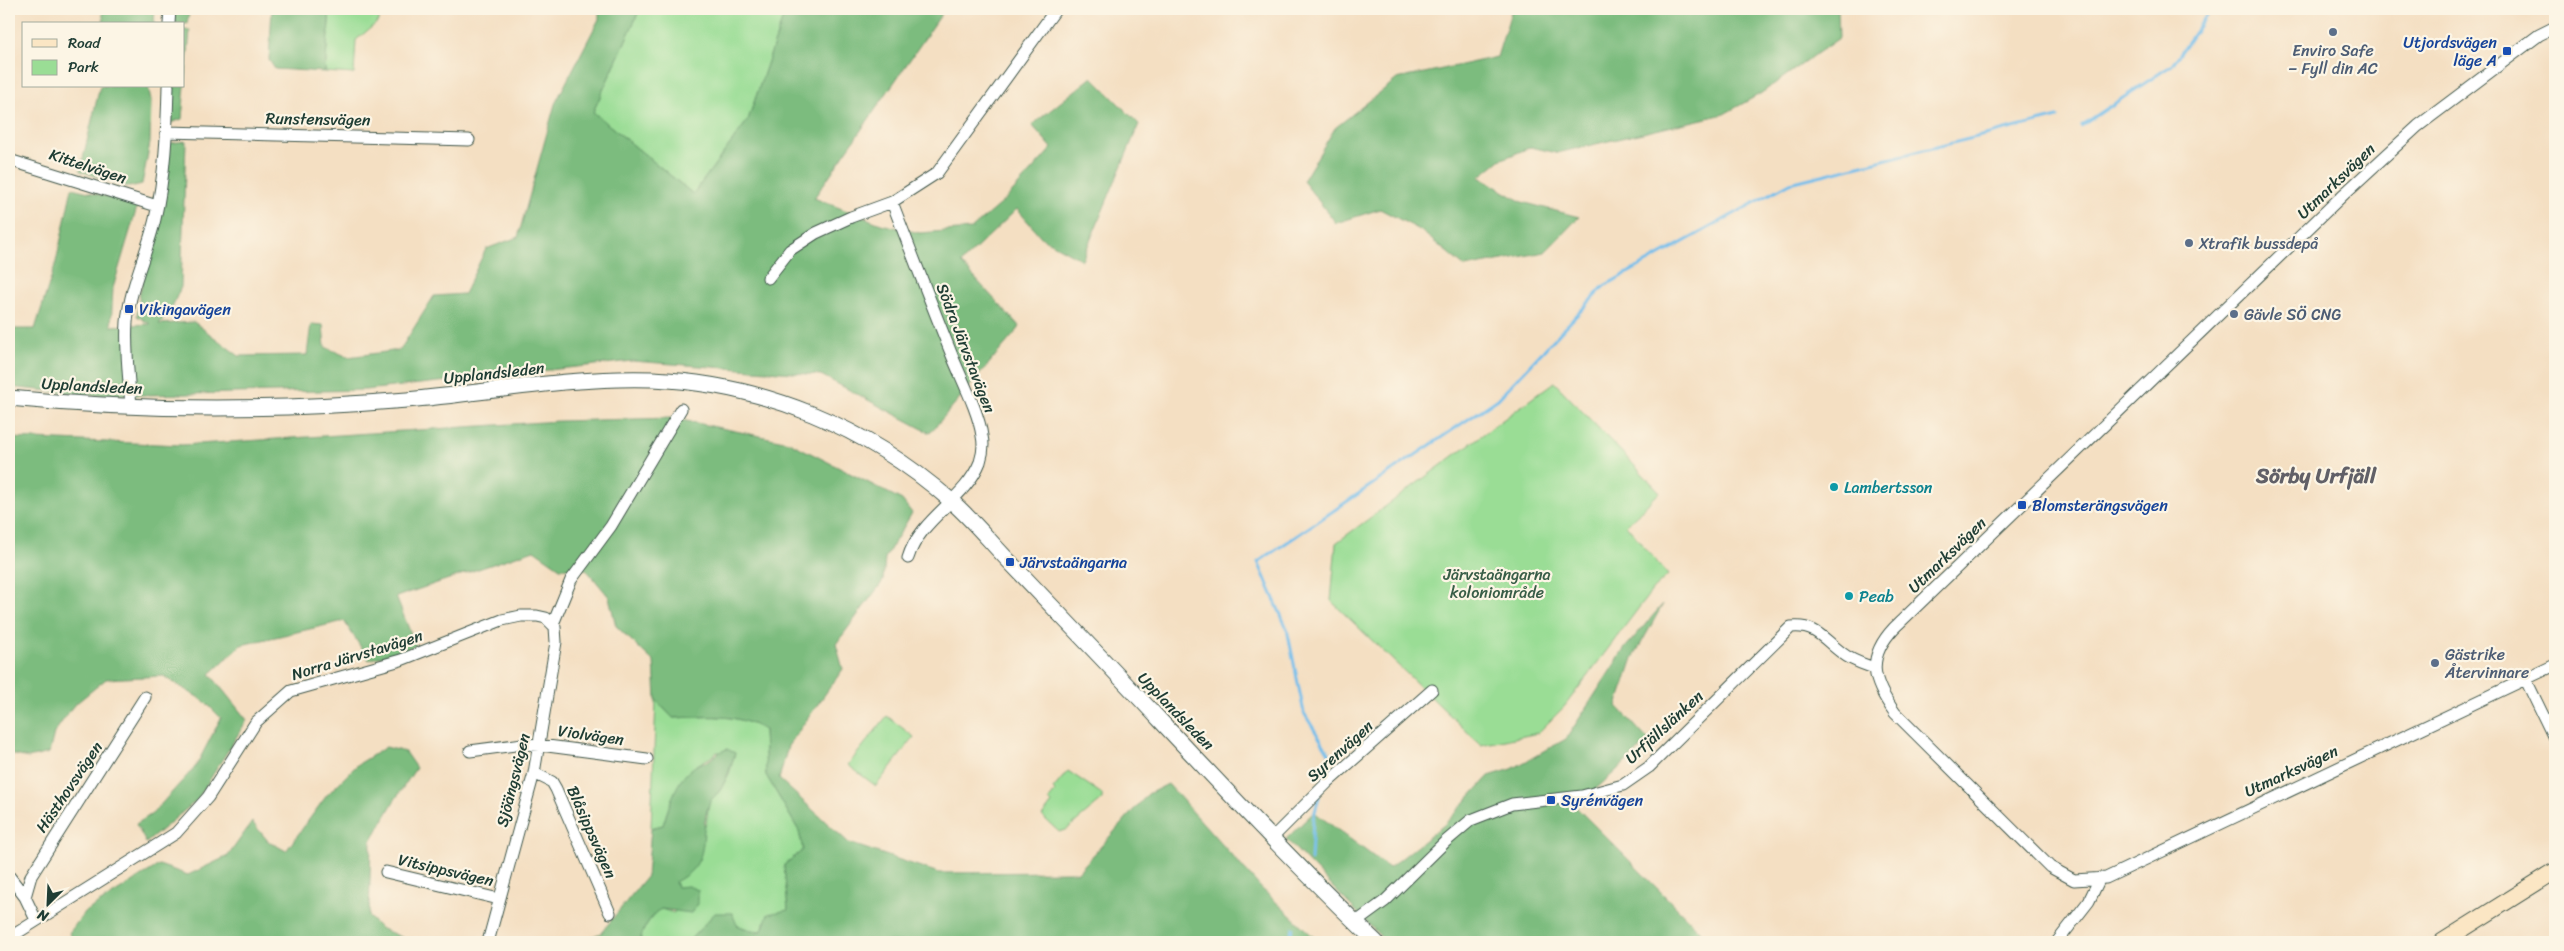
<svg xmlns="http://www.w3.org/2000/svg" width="2564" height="951" font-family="Sriracha,sans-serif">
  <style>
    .green { fill: #9add95; stroke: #5c8d64 }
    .forest { fill: #7bbc7e; stroke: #4d7c59 }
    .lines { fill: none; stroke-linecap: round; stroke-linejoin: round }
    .stream { stroke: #72beec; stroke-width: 3 }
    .minor-casing { stroke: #3f5549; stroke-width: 13 }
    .tertiary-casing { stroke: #3f5549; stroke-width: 17 }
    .secondary-casing { stroke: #3f5549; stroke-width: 18 }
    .minor { stroke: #fff; stroke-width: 11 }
    .tertiary { stroke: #fff; stroke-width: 15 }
    .secondary { stroke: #fbe6c4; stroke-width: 16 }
    .service-dot { fill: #5c6f8a; stroke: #fcf5e5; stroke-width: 2 }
    .transit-dot { fill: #1a4fb4; stroke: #fcf5e5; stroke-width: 2 }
    .culture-dot { fill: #0f9aa8; stroke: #fcf5e5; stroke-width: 2 }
    .labels { text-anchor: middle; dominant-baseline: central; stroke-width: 4.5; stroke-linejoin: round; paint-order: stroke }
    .transit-label { font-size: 16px; fill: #164399; stroke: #fcf5e5; text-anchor: start }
    .service-label { font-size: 16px; fill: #4e5e75; stroke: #fcf5e5; text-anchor: start }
    .street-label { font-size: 16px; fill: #1f3d34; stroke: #fcf5e5 }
    .culture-label { font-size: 16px; fill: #0d838f; stroke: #fcf5e5; text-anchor: start }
    .park-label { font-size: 16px; fill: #385d47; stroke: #fcf5e5 }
    .district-label { font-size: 21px; font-weight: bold; fill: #616067; stroke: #fcf5e5 }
  </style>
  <rect width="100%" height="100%" fill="#fcf5e5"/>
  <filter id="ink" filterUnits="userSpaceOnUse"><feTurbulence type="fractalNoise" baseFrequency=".02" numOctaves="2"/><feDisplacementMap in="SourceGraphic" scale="10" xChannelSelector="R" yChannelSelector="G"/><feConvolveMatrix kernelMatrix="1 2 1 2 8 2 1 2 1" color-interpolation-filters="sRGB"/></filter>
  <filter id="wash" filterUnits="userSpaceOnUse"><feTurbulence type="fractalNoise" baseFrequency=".0096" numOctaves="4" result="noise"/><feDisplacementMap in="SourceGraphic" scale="20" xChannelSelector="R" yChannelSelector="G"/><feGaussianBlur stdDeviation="1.12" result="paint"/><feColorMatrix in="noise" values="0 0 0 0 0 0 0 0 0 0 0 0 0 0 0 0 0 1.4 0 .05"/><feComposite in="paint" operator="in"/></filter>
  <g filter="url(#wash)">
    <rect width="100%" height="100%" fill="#f4dfc2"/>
    <path class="green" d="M330,9h49v12l-23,19 -2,34 -29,-2z
      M640,9h146l-38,111 -55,74 -100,-82z
      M1554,382l106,110 -34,33 42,50 -15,14 -89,118 -26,26 -57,12 -150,-144 5,-58z
      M656,700l17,18c33,-1 62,-6 91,12l2,45 33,56 4,19 -19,15 4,45 -24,12 -1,9c-19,0 -32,-9 -48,-18l-27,29h-48c2,-13 10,-25 21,-33l13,4 3,-26 -2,-5 31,-58 3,-22 10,-10 10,-18 6,-21 -18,-1c-8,8 -16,9 -22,15 -19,15 -25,36 -32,58l-12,3z
      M887,716l27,21 -38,49 -28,-21z
      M1068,771l34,23v6l-36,30 -7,2 -17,-16 10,-13 -3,-3 6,-9 -2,-2z"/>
    <path class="forest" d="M102,9h53l-1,15h-50z
      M173,9h17l-3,15 -12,-1z
      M272,9h58l-5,63 -50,-3 -6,-9z
      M599,9h41l-47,103 100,82 55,-74 38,-111h159l-131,189 67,26 39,9 51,-4 35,-30 46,-51 -20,-23 60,-48 47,47 -57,136 -40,-22 -25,-29 -56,54 59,64 -90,106 -109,-58 -189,-14 -267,29 -265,6 -91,-9v-58h26l21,-67 16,-74 66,16 -25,84 -2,38 39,-2 -13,-8 3,-24 15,-56 15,-93 16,-2 -5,146 -10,22 -12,15 35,-2 45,34 68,-1 4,-31 12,1 2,22 23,10 52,-7 34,-54 30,-2 22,-45 32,-12 37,-133 44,-85z
      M1512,9h326l1,29 -79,56 -36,20 -167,39 -26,-6 -31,13 -21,17 43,25 57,15 -34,35 -80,15 -45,-37 -40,-21 -44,14 -33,-42 32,-53 62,-49 100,-22z
      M184,30h6l-8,89 -12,4 1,-37h13z
      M100,86h48l3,14 -1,43 -8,41 -13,3 -49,-16z
      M672,418l117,24 113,58 10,13 -27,45 -2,23 -47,63 7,25 -55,77 -9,33 70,64 90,30 139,-1 70,-78 20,-10 93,104 58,54h-631l27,-29h17l5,12 14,6h11l6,-17 20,-4 -4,-45 19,-15 -4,-19 -33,-56 -2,-45c-29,-18 -58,-13 -91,-12l-17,-18 -2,-38 -38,-36 -7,-29 -23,-28 -26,-1 -26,-18 -138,47 20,49 -47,14 -25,-39 -103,24 -31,29 37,46 -50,80 -51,43 -10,-19 16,-10 44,-48 25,-48 -17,-17 -41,-25 -57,3 -33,27 -19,27 -5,20 -21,5 -17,-4 -2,2v-318l173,7 377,-24z
      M1663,604l-30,54 -16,48 32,35 -73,66 135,135h-325l-100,-103 28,-27 75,56 55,-43 45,-49 23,-7 54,-30 59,-91z
      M386,747l19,5 11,16 -22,33 -23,40 -2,76 11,11 33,14h-338l-6,-9 16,-21 74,-47 29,10 40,-19 24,-34 16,19 18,10 41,-56 30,-30z
      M727,749l8,4c-4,13 -8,25 -14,36 -4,6 -10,9 -12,15 -12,31 6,58 -34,78l2,5 11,-1 10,4v14l-7,9 -30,-4c-11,8 -19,20 -21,33h-53l4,-5 10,-4 46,-57 4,-48 12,-3c7,-21 13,-48 34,-60 3,-2 7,-2 11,-4 7,-5 10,-9 19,-12z"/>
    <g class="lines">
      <path class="stream" d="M2081,126l91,-61 39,-56
        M1323,782l7,-27 -26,-42 -17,-84 -29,-67 240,-163 106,-113 186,-103 268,-66
        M1311,860l2,-41 6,-22
        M1288,942l5,-14"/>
    </g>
  </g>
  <g filter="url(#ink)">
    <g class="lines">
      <defs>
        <path id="minor" d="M169,24l1,-15
          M2555,27l-16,8 -121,91 -74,68 -450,434c-29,31 -21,54 1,85l155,154 24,13 32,-2 449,-213
          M167,132l302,8
          M9,160l148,46
          M892,202c20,52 40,104 61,156 9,22 26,55 29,78 2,9 1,17 -2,26 -15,38 -60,56 -72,96
          M768,278l22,-28 26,-17 35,-16 41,-15 45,-29 119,-164
          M131,406c-2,-27 -6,-56 -4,-84 3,-36 20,-68 28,-103 10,-44 12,-88 13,-133
          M553,624l18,-44 40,-54 70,-117
          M2525,678l30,62
          M470,751l53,-7 17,1 107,14
          M534,773l18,9 4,7 54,124
          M1272,838l55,-55 105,-93
          M386,872l113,27
          M9,876l16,21
          M36,920l-11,-23 6,-21 114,-179
          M1355,923l30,-22 60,-59 26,-22 41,-16 70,-8 41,-11 26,-18 142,-140c25,-3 33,13 51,26 10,8 21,11 32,15
          M9,938l167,-105 32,-36 48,-75 35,-31 110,-31 101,-40 19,-4h16l9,2 9,9 1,15 -22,131 -46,169
          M2057,942l32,-41 11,-23"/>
        <path id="tertiary" d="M9,398c131,13 266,13 398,2 80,-7 166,-24 246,-21 111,5 214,48 297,121 20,17 37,38 55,57 35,37 70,73 105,110 87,92 174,187 266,275"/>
        <path id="secondary" d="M2442,942l113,-71"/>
      </defs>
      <use href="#minor" class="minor-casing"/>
      <use href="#tertiary" class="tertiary-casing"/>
      <use href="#secondary" class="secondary-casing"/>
      <use href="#minor" class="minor"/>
      <use href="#tertiary" class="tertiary"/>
      <use href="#secondary" class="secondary"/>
    </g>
  </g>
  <g class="service-dot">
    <circle cx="2333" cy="32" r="5"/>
    <circle cx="2189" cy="243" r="5"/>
    <circle cx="2234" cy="314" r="5"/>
    <circle cx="2435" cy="663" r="5"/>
  </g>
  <g class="transit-dot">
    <rect x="2502" y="46" width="10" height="10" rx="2.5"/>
    <rect x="124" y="304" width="10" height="10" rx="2.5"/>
    <rect x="2017" y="500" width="10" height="10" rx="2.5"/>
    <rect x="1005" y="557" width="10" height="10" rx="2.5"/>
    <rect x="1546" y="795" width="10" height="10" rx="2.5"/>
  </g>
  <g class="culture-dot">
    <circle cx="1834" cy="487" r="5"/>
    <circle cx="1849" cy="596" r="5"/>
  </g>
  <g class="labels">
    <g class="transit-label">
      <text x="2497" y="42" text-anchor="end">Utjordsvägen<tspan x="2497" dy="18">läge A</tspan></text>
      <text x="139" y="309">Vikingavägen</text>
      <text x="2032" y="505">Blomsterängsvägen</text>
      <text x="1020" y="562">Järvstaängarna</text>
      <text x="1561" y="800">Syrénvägen</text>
    </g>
    <g class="service-label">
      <text x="2333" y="50" text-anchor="middle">Enviro Safe<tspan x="2333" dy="18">– Fyll din AC</tspan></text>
      <text x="2199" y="243">Xtrafik bussdepå</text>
      <text x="2244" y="314">Gävle SÖ CNG</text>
      <text x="2445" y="654">Gästrike<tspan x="2445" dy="18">Återvinnare</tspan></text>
    </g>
    <g class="street-label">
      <text transform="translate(318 119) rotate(1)">Runstensvägen</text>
      <text transform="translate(88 166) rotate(18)">Kittelvägen</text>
      <text transform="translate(2336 181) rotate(-44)">Utmarksvägen</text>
      <text transform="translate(966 348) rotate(69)">Södra Järvstavägen</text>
      <text transform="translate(494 373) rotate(-6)">Upplandsleden</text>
      <text transform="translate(92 386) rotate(3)">Upplandsleden</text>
      <text transform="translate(1947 555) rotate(-44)">Utmarksvägen</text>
      <text transform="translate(357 655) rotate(-17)">Norra Järvstavägen</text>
      <text transform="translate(1176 711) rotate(46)">Upplandsleden</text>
      <text transform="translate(1664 727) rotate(-43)">Urfjällslänken</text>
      <text transform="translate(591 735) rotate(8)">Violvägen</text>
      <text transform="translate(1340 751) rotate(-42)">Syrenvägen</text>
      <text transform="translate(2291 771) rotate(-25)">Utmarksvägen</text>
      <text transform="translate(513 780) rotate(-76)">Sjöängsvägen</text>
      <text transform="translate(69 787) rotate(-56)">Hästhovsvägen</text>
      <text transform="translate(592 832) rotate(66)">Blåsippsvägen</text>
      <text transform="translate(446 870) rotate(13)">Vitsippsvägen</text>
    </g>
    <g class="culture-label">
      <text x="1844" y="487">Lambertsson</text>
      <text x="1859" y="596">Peab</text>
    </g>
    <g class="park-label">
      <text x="1497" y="574">Järvstaängarna<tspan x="1497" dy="18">koloniområde</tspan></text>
    </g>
    <g class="district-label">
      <text x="2316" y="476">Sörby Urfjäll</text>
    </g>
  </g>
  <rect width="2564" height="951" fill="none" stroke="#fcf5e5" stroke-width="30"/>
  <rect x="22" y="22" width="162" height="65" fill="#fcf5e5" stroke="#a4ab9e"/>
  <rect x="32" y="39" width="25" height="8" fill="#fbe6c4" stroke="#a4ab9e"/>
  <text x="68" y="48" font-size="15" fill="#1f3d34">Road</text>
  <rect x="32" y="60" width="25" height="15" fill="#9add95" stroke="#a4ab9e"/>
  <text x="68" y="72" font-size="15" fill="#1f3d34">Park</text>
  <g transform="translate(48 904) rotate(204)" stroke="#fcf5e5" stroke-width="4" paint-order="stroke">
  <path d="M0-4L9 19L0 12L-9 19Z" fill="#1f3d34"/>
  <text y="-8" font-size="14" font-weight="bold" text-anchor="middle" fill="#1f3d34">N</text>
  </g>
</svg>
